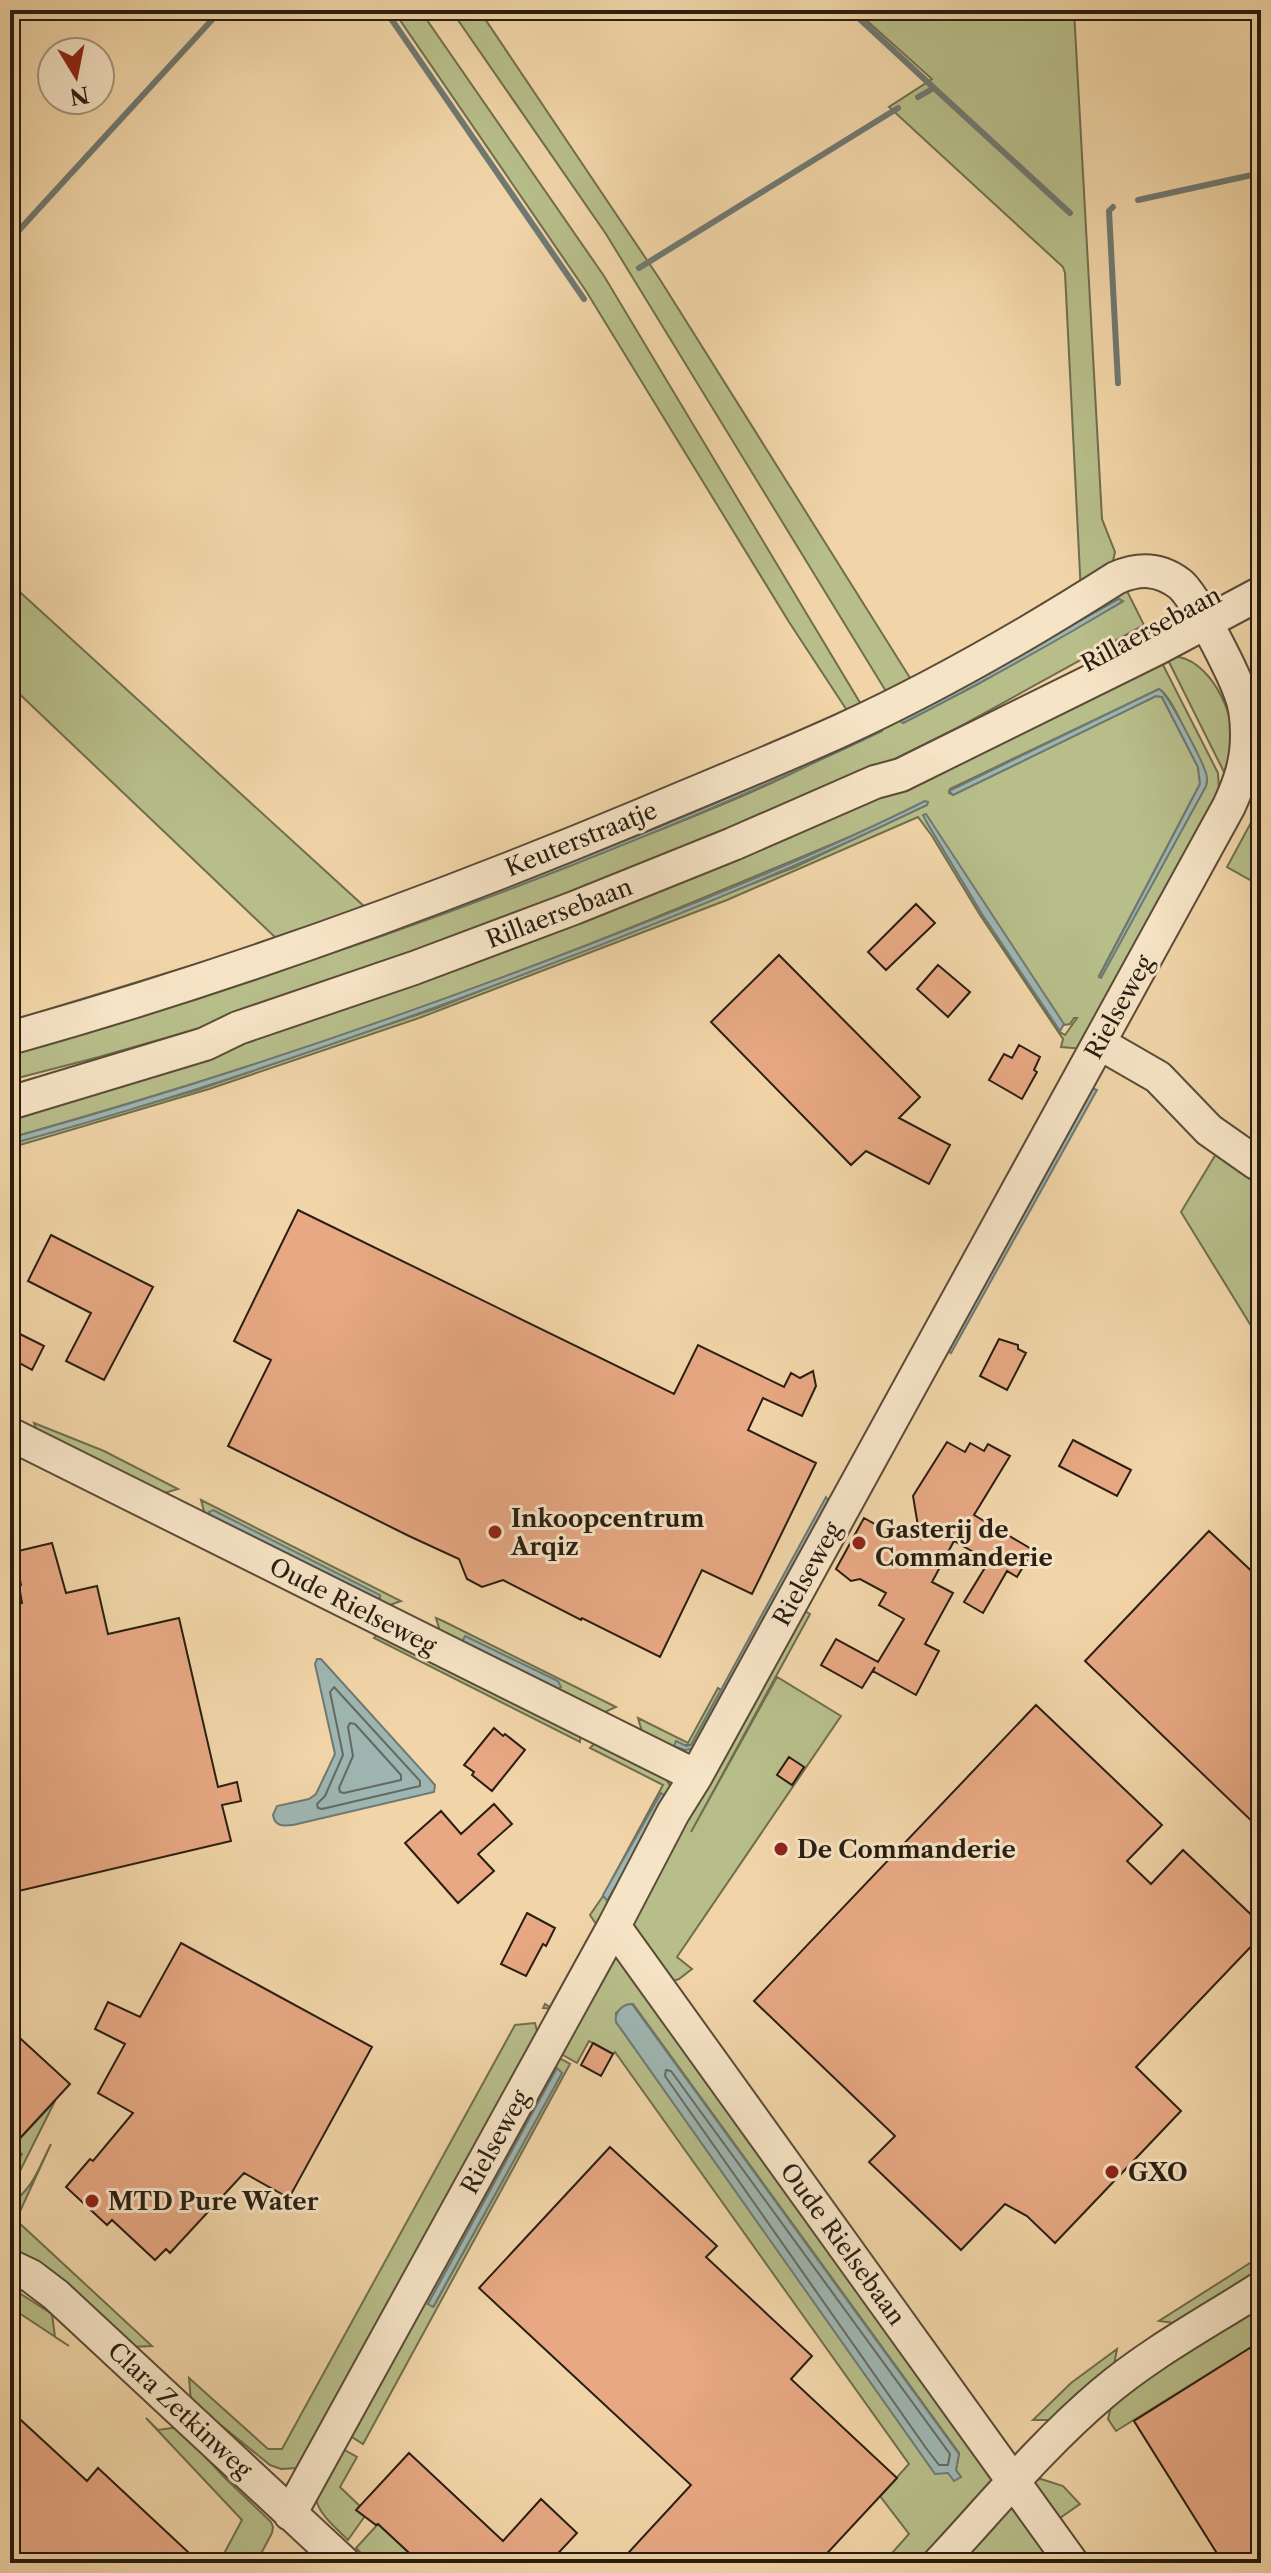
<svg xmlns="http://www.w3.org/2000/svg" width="1271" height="2573" font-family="'Libre Caslon Text',serif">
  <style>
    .green { fill: #b7be8a; stroke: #706e4e; stroke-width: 2; fill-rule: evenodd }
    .water { fill: #9eb6b2; stroke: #6f7972; stroke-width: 2 }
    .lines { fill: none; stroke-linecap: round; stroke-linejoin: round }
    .shore { stroke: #646a62; stroke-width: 2 }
    .stream { stroke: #6f7972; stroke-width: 6 }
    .building { fill: #e7a883; stroke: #291e12; stroke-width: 2 }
    .minor-casing { stroke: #5b4c38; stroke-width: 36 }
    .minor { stroke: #f6e4c6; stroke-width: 32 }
    .poi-dot { fill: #8f2418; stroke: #f6e4c6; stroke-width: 3 }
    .labels { text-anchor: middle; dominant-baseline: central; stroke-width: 6; stroke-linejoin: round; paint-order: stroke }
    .street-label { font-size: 24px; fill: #291e12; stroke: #f6e4c6 }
    .poi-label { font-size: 24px; font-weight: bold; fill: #291e12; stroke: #f6e4c6; text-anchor: start }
  </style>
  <rect width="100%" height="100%" fill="#f1d5a8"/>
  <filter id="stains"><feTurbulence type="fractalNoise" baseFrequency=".0025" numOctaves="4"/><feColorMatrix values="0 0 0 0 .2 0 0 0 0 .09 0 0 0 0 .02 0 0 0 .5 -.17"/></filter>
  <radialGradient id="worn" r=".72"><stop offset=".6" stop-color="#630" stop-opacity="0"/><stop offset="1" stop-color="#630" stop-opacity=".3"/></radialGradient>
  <path class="green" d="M393,10h27l184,266 258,430 -15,18 -62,27 -392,158 -260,88 -123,36v-12l267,-82 -267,-254v-102l356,325 54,-20 430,-173 -61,-93 -203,-331z
    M451,10h28l180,268 253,403 -25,12 -281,-459z
    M855,10h219l28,509 13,33 -4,18 -30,24 -16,-321 -2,-6 -174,-160 43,-28z
    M1123,583l21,42 -181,100 -80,40 -288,122 -384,138 -112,32 -89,23v-26c205,-59 409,-126 607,-207 80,-32 162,-63 237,-106l-232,101 -257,97zM1119,599l3,3 -144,82 -75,39z
    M1179,657c35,7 61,66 53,99 -1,6 -5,13 -7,18l-58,-116z
    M1160,659l58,114 1,17 -2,11 -132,248 -24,-2 2,-8 -83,-124 -48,-79 -14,-19 -191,83 -308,118 -210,71 -199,59v-4l187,-54 240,-82 358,-141 133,-63c-156,65 -311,132 -470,190 -147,55 -297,101 -448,144v-29l95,-28zM1159,689c15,8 39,72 48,92l-1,5 -105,191 -2,-1 101,-192 -2,-17 -36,-70 -6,-1 -203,99 -4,-2 1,-4zM927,818l134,204 3,3 6,-1 4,-6h3l-12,17 -5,-3 -78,-118 -56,-93z
    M1261,804v82l-34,-19z
    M1219,1149l42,13v180l-80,-130z
    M34,1423l70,28 74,38 -24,7 -114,-57z
    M845,1472l5,7 -150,274 -27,1 -28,-12 -7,-24 50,25 30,-55 3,2 -30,55h-16l10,5 19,-15z
    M201,1500l200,101 -22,8 -172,-86z
    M798,1607l12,7 -119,218 86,-155 64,39 -164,241 15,12 -13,10 -9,3 -40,-57z
    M436,1618l7,3 173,86 -22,10 -151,-76z
    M380,1632l201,97 -1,13 -206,-104z
    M599,1739l62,31 15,26 -117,213 -16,-1 2,-4 5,3 46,-83 -6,-9 13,-19 5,3 23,-38 30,-67 -50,87 52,-96 -73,-37z
    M617,1956l371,506 7,23 -73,78h-39l26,-29 -29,-38 29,-32 -294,-412 -2,2 -24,-13 -12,22 -23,-13 58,-93zM633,2004l326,449 -3,17 4,6 -12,-3 -332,-451v-9l10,-8z
    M535,2023l5,20 -242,425 -17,1 -11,-4 -79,-64 -2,-23 79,71h14l233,-424z
    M552,2054l18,10 -207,380 -11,-7 -4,-9zM556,2069l6,4 -128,233 -6,-2z
    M55,2101l-43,86 -2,2v-15l12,-20 -10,-7z
    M51,2144l-35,76 136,126 -21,1 -108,-92 -13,-6v-46c22,-11 30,-38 41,-59z
    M1261,2256v18l-80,50 -22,-3z
    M10,2287l42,27 3,23 14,9 -59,-39z
    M1261,2303v38l-145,90 -8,-12 4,-17z
    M1117,2349l-4,21 -57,50h-23l38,-37z
    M146,2418l12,12 20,-3 46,50 47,45 2,5 -1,6 -16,30h-37l23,-43z
    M341,2448l16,9 -17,30 27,26 -19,27c-13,-13 -28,-24 -33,-43z
    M1041,2479l22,7 17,18 -20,14 32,45h-13l-32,-46 -14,-37z
    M1010,2504l53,59h-43l-4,-6 -5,4 2,2h-58z
    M378,2524l42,39h-50l-14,-15z"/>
  <path class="water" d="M1119,599l4,2c-72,44 -146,84 -220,122l-3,-2z
    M1159,689c9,5 42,69 47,84 2,6 1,7 0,13l-105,192 -2,-1 101,-193 -2,-17 -36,-70 -6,-1 -203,99 -4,-4z
    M882,728v3c-280,134 -574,237 -872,323v-2c119,-38 240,-72 357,-114 175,-61 348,-131 515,-210z
    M925,801l3,1 -1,3c-125,60 -254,113 -384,162 -175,67 -352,128 -533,177v-6c195,-54 386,-119 575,-192 114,-44 230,-90 340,-145z
    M926,814l138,210 -4,7 -78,-117 -56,-93 -3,-6z
    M1092,1088l5,2 -146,263 -5,-3z
    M826,1497l3,4 -135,247 -9,2 -11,-4 2,-5 10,5 5,-1z
    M213,1510l167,85v3l-2,1 -166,-80 -3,-7z
    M465,1636l93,45 3,6 -4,3 -95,-48z
    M317,1659h4l114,126 -1,7 -141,33c-10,1 -18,2 -20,-10l4,-9 32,-7 7,-5 19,-40 -20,-90z
    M661,1793l6,4 -60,104 -4,-6z
    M632,2004l327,450 -3,16 5,7 -7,4 -6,-8 -13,1 -319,-452c-2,-10 7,-18 16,-18z
    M557,2068l5,5 -129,234 -5,-3z"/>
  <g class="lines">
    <path class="shore" d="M334,1687l86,94v5l-98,23 -4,-1 -1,-4 8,-8 18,-41 -13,-63z
      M350,1723l5,1 46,51v5l-57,13 -4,-1 -1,-4 14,-32 -5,-29z
      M666,2070l5,1 279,383 -2,11h-9l-13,-17 -261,-372z"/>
    <path class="stream" d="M385,10l199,289
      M850,10l84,78
      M918,97l16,-9 136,125
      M1138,200l123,-27
      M1113,207l-4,4 9,172
      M10,240l211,-230
      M639,268l259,-160"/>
  </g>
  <path class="building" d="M916,904l19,19 -49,47 -18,-18z
    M779,955l141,142 -21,21 51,27 -21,39 -63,-33 -15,14 -140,-143z
    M938,965l32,27 -22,25 -31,-28z
    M1019,1045l21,12 -6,13 3,2 -15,27 -33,-19 15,-26 8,4z
    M298,1210l376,184 24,-49 86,42 7,-14 9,5 13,-7 3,15 -14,30 -39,-18 -15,32 68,33 -64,131 -50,-24 -42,87 -78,-39 -1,2 -78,-40 -21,7 -15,-8 -8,-20 -50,-23 -181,-90 43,-86 -37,-19z
    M51,1235l102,52 -49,93 -38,-19 25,-48 -63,-32z
    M10,1329l34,17 -12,24 -22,-12z
    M999,1339l19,6v4l8,4 -19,37 -27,-14z
    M1073,1440l58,30 -14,26 -58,-30z
    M947,1442l18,10 5,-9 14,8 4,-7 22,12 -36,59 59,35 -16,27 -10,-6 -24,42 -19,-11 25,-41 -35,-20 -22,41 21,11 -28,51 14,7 -23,44 -43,-24 2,-4 -13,21 -41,-23 15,-26 42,23 26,-43 -25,-14 7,-12 -26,-14 -9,2 -15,-12 28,-51 34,19 5,-8 17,9 -7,-42z
    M1209,1531l52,49v250l-176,-169z
    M52,1543l14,50 31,-7 11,48 71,-16 39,169 19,-5 4,19 -19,4 9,36 -221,52v-287l12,-3 -3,-17 2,-1 -7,-33z
    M1036,1705l126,120 -35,36 24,23 32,-34 78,74v12l-125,131 45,44 -126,132 -28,-27 -22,-12 -44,46 -92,-88 26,-26 -141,-135z
    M494,1728l9,8 2,-2 20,16 -33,41 -20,-16 2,-3 -10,-7z
    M789,1757l15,10 -12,18 -15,-10z
    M494,1804l18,20 -34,30 16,17 -36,32 -53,-60 36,-32 20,23z
    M527,1913l28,15 -9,18 -3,-2 -17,32 -25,-12z
    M181,1943l191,104 -83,151 -45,-25 -74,80 -4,-4 -11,11 -43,-40 -5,5 -41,-38 24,-28 3,2 40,-48 -35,-20 27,-49 -30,-15 13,-27 32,15z
    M10,2029l60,55 -60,65z
    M593,2043l20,11 -12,22 -20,-11z
    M610,2147l107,99 -11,11 106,99 -21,23 106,99 -79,85h-199l72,-78 -212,-197z
    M1261,2341v222h-38l-89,-142z
    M10,2410l77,71 11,-13 90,84 -10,11h-168z
    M409,2453l94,88 38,-42 36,34 -28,30h-129l-42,-39 -2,1 -20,-15z"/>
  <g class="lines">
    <defs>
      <path id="minor" d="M10,1038c215,-60 426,-137 632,-223 66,-28 134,-55 200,-85 94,-43 186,-96 274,-152 23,-10 43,-10 64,6 15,12 52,87 60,108 5,12 7,30 7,43 0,27 -7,47 -18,71l-533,970 -23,37 -59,113 -324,588
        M1099,1043l59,34 51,53 47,33
        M10,1103l195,-59 33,-16 176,-60 160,-60 159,-64 142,-62 26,-7 257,-127 103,-55
        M10,1434l686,342
        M614,1926l458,637
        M10,2266l21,10 25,19 288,268
        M939,2563c53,-57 104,-119 163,-169 48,-41 106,-72 159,-106"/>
    </defs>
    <use href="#minor" class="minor-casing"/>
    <use href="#minor" class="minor"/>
  </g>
  <g class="poi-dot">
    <circle cx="495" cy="1532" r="8"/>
    <circle cx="859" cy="1543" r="8"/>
    <circle cx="781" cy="1849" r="8"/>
    <circle cx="1112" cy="2172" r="8"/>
    <circle cx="92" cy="2201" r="8"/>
  </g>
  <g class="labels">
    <g class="street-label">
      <text transform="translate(1151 629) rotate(-28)">Rillaersebaan</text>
      <text transform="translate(581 839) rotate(-22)">Keuterstraatje</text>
      <text transform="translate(559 913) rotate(-21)">Rillaersebaan</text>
      <text transform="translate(1119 1007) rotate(-61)">Rielseweg</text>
      <text transform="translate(807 1574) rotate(-61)">Rielseweg</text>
      <text transform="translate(353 1606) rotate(27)">Oude Rielseweg</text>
      <text transform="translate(495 2142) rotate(-61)">Rielseweg</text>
      <text transform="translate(843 2244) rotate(54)">Oude Rielsebaan</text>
      <text transform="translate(180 2410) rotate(43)">Clara Zetkinweg</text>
    </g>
    <g class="poi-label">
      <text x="511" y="1518">Inkoopcentrum<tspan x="511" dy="28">Arqiz</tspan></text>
      <text x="875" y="1529">Gasterij de<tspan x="875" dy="28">Commanderie</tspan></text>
      <text x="797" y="1849">De Commanderie</text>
      <text x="1128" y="2172">GXO</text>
      <text x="108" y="2201">MTD Pure Water</text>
    </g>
  </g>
  <rect width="1271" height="2573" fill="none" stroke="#f1d5a8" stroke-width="40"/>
  <rect x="12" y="12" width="1247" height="2549" fill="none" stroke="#291e12" stroke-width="4"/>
  <rect x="20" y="20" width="1231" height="2533" fill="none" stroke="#291e12" stroke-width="2"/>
  <g transform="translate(76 76) rotate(170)"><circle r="38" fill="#f6e4c6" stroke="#a4957e" stroke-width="2"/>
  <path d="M0-6L14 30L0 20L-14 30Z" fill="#8f2418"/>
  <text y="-12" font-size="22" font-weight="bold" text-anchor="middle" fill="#291e12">N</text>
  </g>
  <rect width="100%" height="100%" filter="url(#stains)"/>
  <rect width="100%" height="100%" fill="url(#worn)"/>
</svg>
